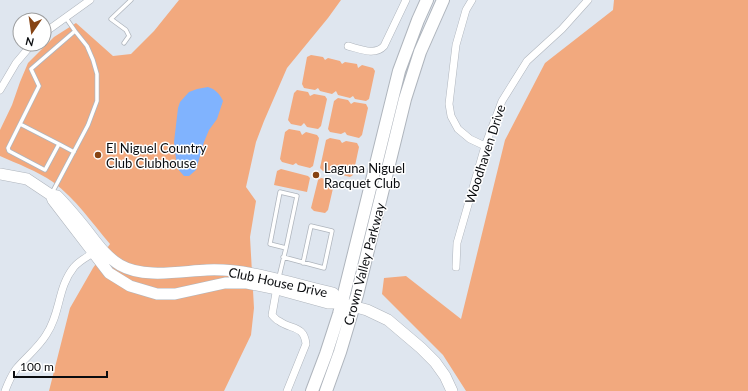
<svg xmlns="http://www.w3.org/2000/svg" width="748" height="391" font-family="Lato,sans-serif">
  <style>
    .green { fill: #f2a97e }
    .water { fill: #80b3fe }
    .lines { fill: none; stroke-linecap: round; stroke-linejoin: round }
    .lane-casing { stroke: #afb5bd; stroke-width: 5 }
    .street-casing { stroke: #afb5bd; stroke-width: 8 }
    .secondary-casing { stroke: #afb5bd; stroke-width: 12 }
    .primary-casing { stroke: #afb5bd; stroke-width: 14 }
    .lane { stroke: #fff; stroke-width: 3.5 }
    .street { stroke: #fff; stroke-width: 7 }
    .secondary { stroke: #fff; stroke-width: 11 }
    .primary { stroke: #fff; stroke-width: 12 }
    .poi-dot { fill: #864313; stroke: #fff; stroke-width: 1.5 }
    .labels { text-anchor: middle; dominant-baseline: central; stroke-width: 3; stroke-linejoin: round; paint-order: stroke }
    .poi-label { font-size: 13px; fill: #0a0c0f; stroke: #fff; text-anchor: start }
    .street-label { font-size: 13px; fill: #0a0c0f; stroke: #fff }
  </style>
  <rect width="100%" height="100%" fill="#dfe6ef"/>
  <path class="green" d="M179,0h162l-13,18 -41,50 -23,53 -8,21 -10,45 10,14 -6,36 4,71 -3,27 -27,56h-175l21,-83 23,-40 17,-24c-18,-21 -34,-45 -57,-62 -16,-11 -35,-18 -53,-26v-26l12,-25 8,-23 8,-19 26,-26 22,-14 37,33 18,-2 23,-23z
    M614,0h134v391h-282l-23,-36 -61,-61 2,-16 22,-2 55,43 44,-179 40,-77 68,-53z
    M311,55l12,2 2,3 3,-2 12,3 2,3 3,-2 12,2 1,4 4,-3 11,3 2,3 -6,28 -3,2 -11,-2 -2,-3 -3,2 -12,-3 -2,-4 -4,3 -12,-3 -2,-3 -3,2 -11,-2 -2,-4 5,-27z
    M297,90l11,2 2,4 4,-2 11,2 2,3 -6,27 -3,3 -11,-2 -3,-4 -3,3 -10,-2 -3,-4 6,-27z
    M338,98l10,2 3,4 3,-2 12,2 2,4 -6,27 -3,3 -12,-3 -2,-3 -4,2 -11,-2 -2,-3 6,-28z
    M289,129l11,2 2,4 4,-3 11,3 2,3 -6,28 -3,2 -12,-3 -2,-2 -3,2 -11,-3 -2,-3 5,-27z
    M330,138l10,2 2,3 4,-2 11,2 2,4 -6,28 -3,2 -11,-3 -3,-3 -3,2 -10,-2 -3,-3 6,-28z
    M281,169l27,7 2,2 -3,14 -33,-7 3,-14z
    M321,178l10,2 3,4 -6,26 -3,3 -11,-2 -3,-3 7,-28z"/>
  <path class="water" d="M208,87c7,2 12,7 15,14l-6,18 -8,11 -5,12 -8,28 -7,6h-5l-7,-8 -3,-26 4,-34 2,-6 9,-10 8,-3z"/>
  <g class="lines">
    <defs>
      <path id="lane" d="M66,18l9,13
        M124,43l5,-7 -3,-6 -15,-11 20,-19
        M20,124l39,20 -14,26 -36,-19 -1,-3 31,-62 -8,-17 44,-38 12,15 6,14 4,14v27l-9,24 -36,68
        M59,144l15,8
        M283,257l41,11 8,-37 -21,-5 -8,37
        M279,277l7,-29 -16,-4 10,-52 17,4 -11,52"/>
      <path id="street" d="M472,0l-6,10 -10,35 -7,59 2,12 7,13 12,10 15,7
        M44,33l46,-33
        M348,46c12,3 27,10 36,0l22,-46
        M0,90l16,-27 16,-19
        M456,267l1,-24 28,-97 17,-45 25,-40 35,-32 26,-29
        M277,287l-5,28c2,2 4,5 7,6 12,9 25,4 27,23l-19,47
        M5,391c3,-8 6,-15 11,-22 10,-12 22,-21 30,-34 15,-22 11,-47 28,-68 6,-7 15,-11 22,-16"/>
      <path id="secondary" d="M0,174l27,5 24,16 6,1c10,10 19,21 28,32 11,14 20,28 35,37 24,14 62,6 87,5 42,-2 85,14 126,23l8,10
        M51,195l2,5 56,73 21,13 27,8h18l50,-11h22l30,6 51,14h13l26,7 21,10 33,28 14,14 10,14 7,15"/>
      <path id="primary" d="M312,391l14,-37 13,-40 60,-243 19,-51 9,-20
        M326,391l14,-39 17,-57 48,-196 15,-47 23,-52"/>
    </defs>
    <use href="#lane" class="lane-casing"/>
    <use href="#street" class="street-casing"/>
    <use href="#secondary" class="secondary-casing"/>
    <use href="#primary" class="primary-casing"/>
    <use href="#lane" class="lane"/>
    <use href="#street" class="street"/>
    <use href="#secondary" class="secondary"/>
    <use href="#primary" class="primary"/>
  </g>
  <g class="poi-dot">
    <circle cx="98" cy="155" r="4"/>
    <circle cx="316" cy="175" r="4"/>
  </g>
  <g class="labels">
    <g class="poi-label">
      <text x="106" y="148">El Niguel Country<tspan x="106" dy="15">Club Clubhouse</tspan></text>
      <text x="324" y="168">Laguna Niguel<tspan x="324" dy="15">Racquet Club</tspan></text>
    </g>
    <g class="street-label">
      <text transform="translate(485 154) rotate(-72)">Woodhaven Drive</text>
      <text transform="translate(364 264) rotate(-75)">Crown Valley Parkway</text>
      <text transform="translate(278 282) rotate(12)">Club House Drive</text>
    </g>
  </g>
  <g transform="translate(32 32) rotate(193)"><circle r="19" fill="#ffffff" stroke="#9d9e9f"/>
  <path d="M0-3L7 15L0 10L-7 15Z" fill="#864313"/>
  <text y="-6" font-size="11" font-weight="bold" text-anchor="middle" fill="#0a0c0f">N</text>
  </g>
  <path d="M14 371v6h93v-6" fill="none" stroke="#0a0c0f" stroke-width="2"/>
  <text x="20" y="371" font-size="12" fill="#0a0c0f" stroke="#ffffff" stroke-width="3" paint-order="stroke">100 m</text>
</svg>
